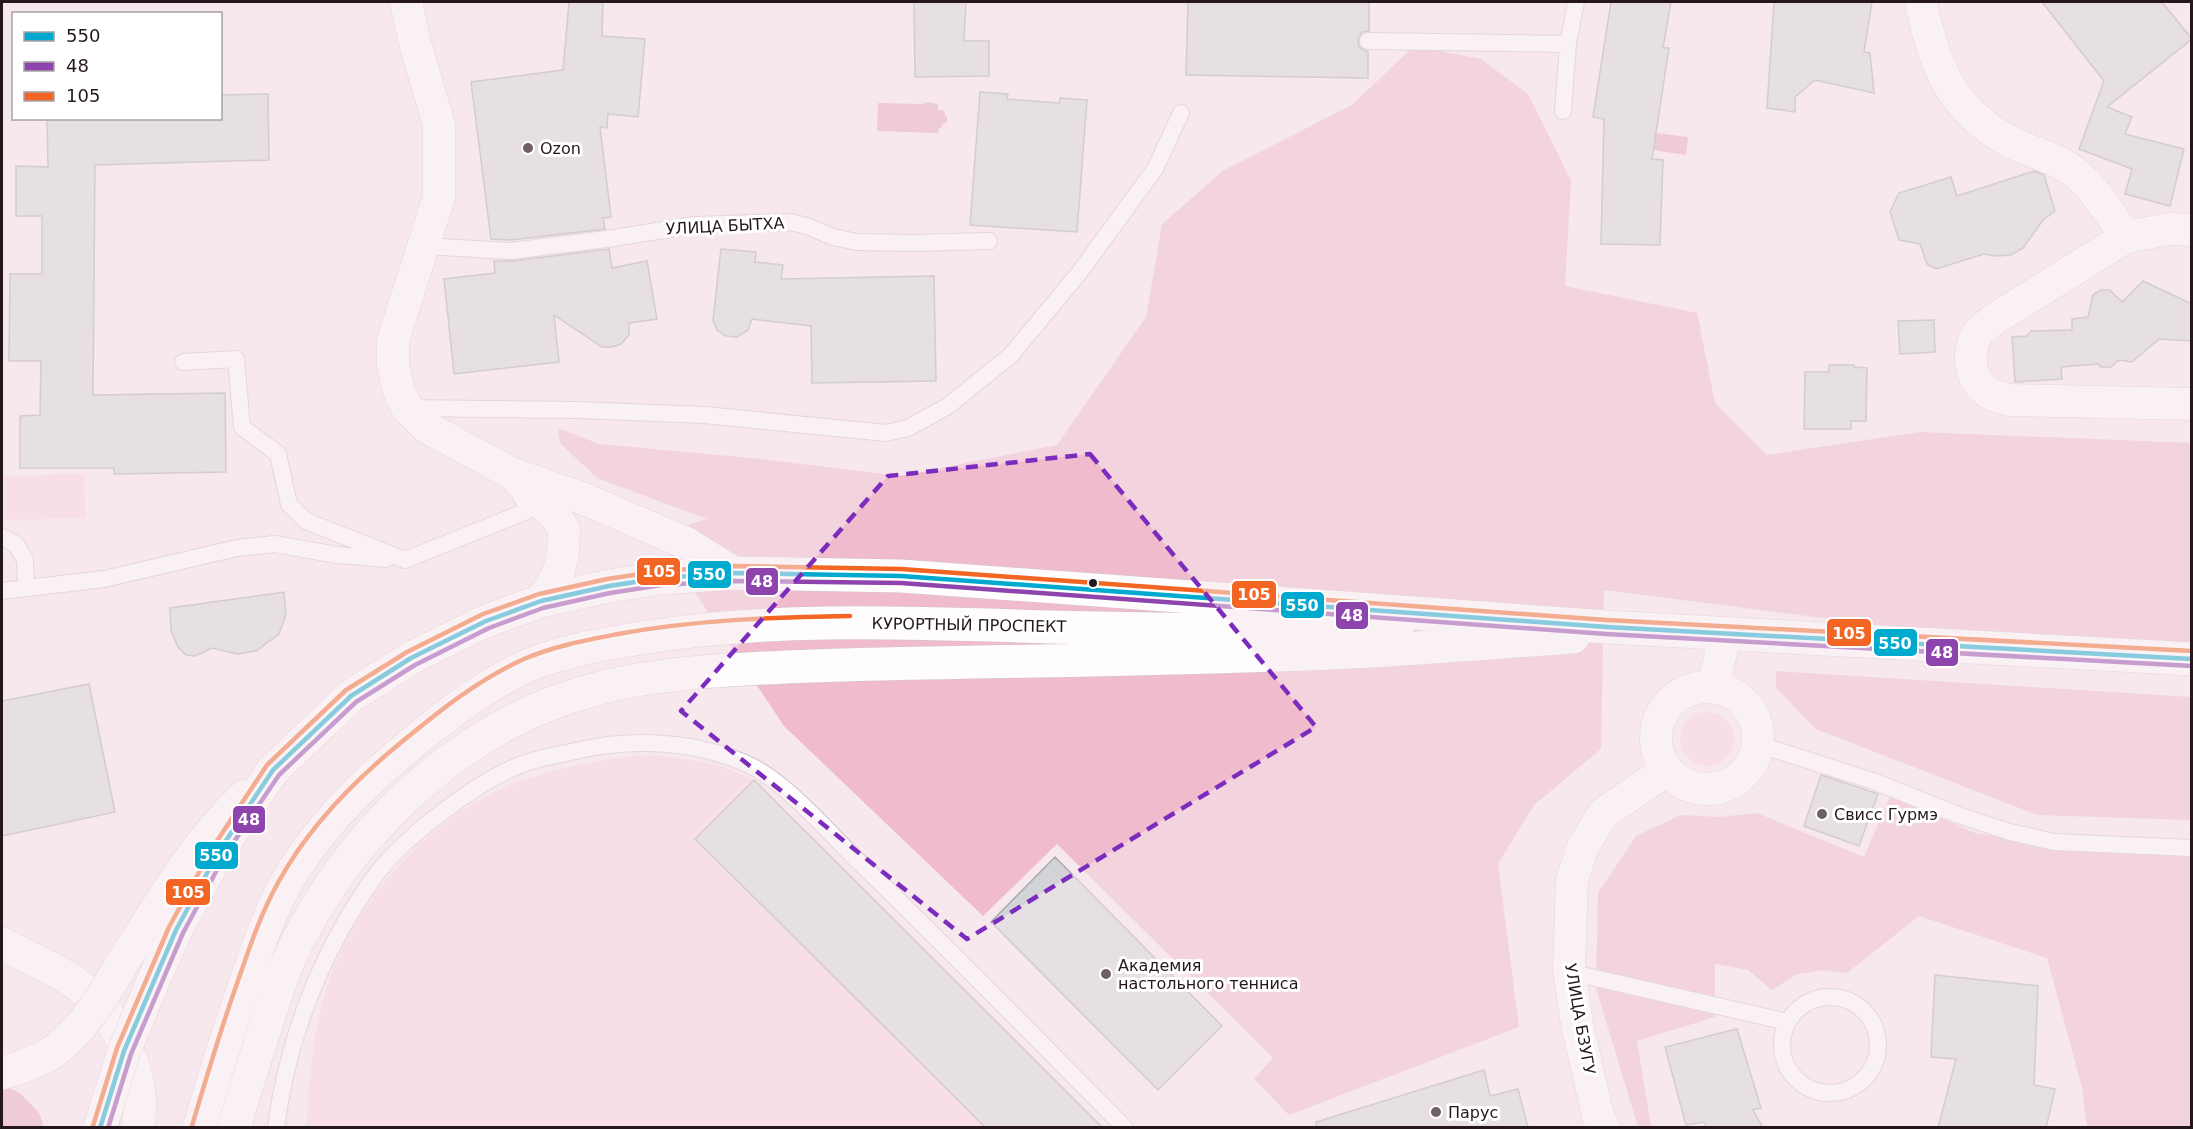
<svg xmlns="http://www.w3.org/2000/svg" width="2193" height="1129" font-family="'DejaVu Sans',sans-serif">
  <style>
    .green { fill: #fad4e0 }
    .forest { fill: #efbbcd }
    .water { fill: #e6a8be }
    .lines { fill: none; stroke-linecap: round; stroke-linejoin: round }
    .river { stroke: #e6a8be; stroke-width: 56 }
    .building { fill: #d2d4d7; stroke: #a9abae; stroke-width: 1.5 }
    .lane-casing { stroke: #d0c2c7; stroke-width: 18 }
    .street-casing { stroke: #d0c2c7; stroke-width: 33 }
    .secondary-casing { stroke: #d0c2c7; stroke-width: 34 }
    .primary-casing { stroke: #d0c2c7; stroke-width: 34 }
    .lane { stroke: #fefcfc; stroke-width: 16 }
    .street { stroke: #fefcfc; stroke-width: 32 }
    .secondary { stroke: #fefcfc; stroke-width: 33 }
    .primary { stroke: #fefcfc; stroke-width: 33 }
    .secondary-bridge-casing { stroke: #d0c2c7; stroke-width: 34; stroke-linecap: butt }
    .primary-bridge-casing { stroke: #d0c2c7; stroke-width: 34; stroke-linecap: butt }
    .secondary-bridge { stroke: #fefcfc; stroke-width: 33 }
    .primary-bridge { stroke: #fefcfc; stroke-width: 33 }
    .bus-1-casing { stroke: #fff; stroke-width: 9 }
    .bus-2-casing { stroke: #fff; stroke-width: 9 }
    .bus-3-casing { stroke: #fff; stroke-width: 9 }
    .bus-1 { stroke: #00a9ce; stroke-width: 4.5 }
    .bus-2 { stroke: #8e44ad; stroke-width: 4.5 }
    .bus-3 { stroke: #f26522; stroke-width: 4.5 }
    .marked { fill: none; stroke: #7b2cbf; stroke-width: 4.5; stroke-dasharray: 12 8; stroke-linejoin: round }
    .poi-dot { fill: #6e6064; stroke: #fff; stroke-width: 2 }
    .bus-dot { fill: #25171b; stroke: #fff; stroke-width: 2 }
    .labels { text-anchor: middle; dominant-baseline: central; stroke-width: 6; stroke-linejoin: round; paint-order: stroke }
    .poi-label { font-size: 16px; fill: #25171b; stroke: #fff; text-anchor: start }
    .street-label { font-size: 16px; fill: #25171b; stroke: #fff }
    .line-badge { stroke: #fff; stroke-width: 2 }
    .badge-label { font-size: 16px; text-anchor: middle; font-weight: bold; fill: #fff }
  </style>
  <rect width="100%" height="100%" fill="#f6e8ec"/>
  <path class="green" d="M84,474l1,44 -83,2v-44z
    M1680 739a27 27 0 1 1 54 0a27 27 0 1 1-54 0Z
    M639,755c40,2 79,6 115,25l349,347 -796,1c1,-43 5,-85 16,-127 22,-88 99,-180 184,-214 42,-18 86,-26 132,-32z"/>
  <path class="forest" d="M1414,46l67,13 47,35 43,87 -6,105 132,27 18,90 52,52 153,-23 271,11v201l-275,-14 -312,-40 -3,159 -67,56 -36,59 21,163 -230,88 -35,-36 19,-21 -216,-214 -74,72 -199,-190 -128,-192 51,-15 -110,-41 -37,-35 -2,-15 41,16 153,14 148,18 157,-31 89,-128 16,-93 62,-54 128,-65z
    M1776,671l415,26v123l-154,-5 -221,-86 -40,-41z
    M1891,795l84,38 77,12 139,3v279h-104l-5,-40 -35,-129 -128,-42 -72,57 -24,-3 -26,4 -25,16 -24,-20 -33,-6v53l-78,24 14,86h-13l-42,-139 2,-95 38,-57 45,-21 38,2 38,-4 107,44z"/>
  <path class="water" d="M928,102l10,2v6h5l4,8v4l-5,3 -1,3h-2l-1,5 -61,-2 1,-28 45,1z
    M1648,132l40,5 -2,18 -40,-6z"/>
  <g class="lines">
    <path class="river" d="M2,1115l13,13"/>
  </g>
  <path class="building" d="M569,2h34l-1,34 43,3 -7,78 -30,-3 -1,14 -7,-1 11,90 -8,1 2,11 -94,11 -20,-1 -20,-157 92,-12z
    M914,2h52l-2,39h25v35l-74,1z
    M1188,2h181v29l-7,1 -4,8 1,7 9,5v26l-182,-3z
    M1611,2h60l-8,46h6l-17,111 11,1 -3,85 -59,-1 3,-125 -11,-2z
    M1774,2h98l-8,50 6,1 4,40 -59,-13 -20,17v15l-28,-4z
    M2042,2h120l30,37 -85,68 25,10 -7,17 59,15 -14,57 -45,-12 7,-25 -53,-20 25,-68z
    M980,92l28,2 -1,5 52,4 1,-5 27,2 -10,132 -107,-7z
    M268,94l1,66 -174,5 -2,230 132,-2 1,79 -112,2v-6h-94v-52l20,-1 1,-54h-32l1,-87h32v-58h-26v-50l32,1 -1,-49h173v-23z
    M2034,171l10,4 11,36 -12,9 -20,28 -12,7 -15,1 -12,-2 -48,15 -9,-5 -7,-20 -21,-4 -9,-28 9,-19 52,-16 6,19z
    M609,249l3,19 35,-7 10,58 -28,4v12l-8,9 -9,3h-10l-48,-32 5,47 -105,12 -10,-95 51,-6 -1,-12h18z
    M721,249l35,3 -1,10 28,3 -2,14 153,-3 2,105 -124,2 -1,-57 -59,-7 -4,11 -11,7 -11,-1 -9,-6 -4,-10z
    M2143,281l49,23v37l-33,-2 -27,23 -13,-2 -8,7h-10l-3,-3 -37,3 1,12 -47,3 -3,-45 15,-1 4,-5 41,-1v-11l16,-2 5,-22 8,-5h9l12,12z
    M1934,320l1,32 -35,2 -2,-33z
    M1829,365h25v2l13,1 -1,53h-15v8h-47l1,-57h24z
    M284,592l2,22 -7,20 -23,17 -19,3 -25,-6 -17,8 -9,-1 -8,-8 -7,-16 -1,-23z
    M89,684l26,128 -113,24v-135z
    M1821,775l57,19 -19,52 -55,-20z
    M754,780l349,348h-117l-211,-210 -80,-79z
    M1055,857l167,169 -64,64 -167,-168z
    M1935,975l103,11 -4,99 21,4 -9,39h-108l18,-69 -25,-2z
    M1737,1029l24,79 -8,2 10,18h-56l-3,-6 -18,3 -21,-78z
    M1484,1070l6,26 28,-7 10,39h-211l-1,-6z"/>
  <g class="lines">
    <defs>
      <path id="lane" d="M1368,41l200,3
        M1563,111l5,-67 8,-42
        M424,246l87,5 103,-13 80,-13 96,-3 17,4 26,11 24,5 56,1 76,-2
        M183,362l53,-3 6,68 36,27 11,50 17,17 99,39 122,-49 -8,-20
        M407,408l170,2 128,5 181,18 22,-5 40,-22 63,-51 68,-82 76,-104 26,-56
        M2,537l14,7 9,16 1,28
        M2,591l102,-12 133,-31 38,-4 62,11 49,4
        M1757,744l116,37 88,35 49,16 44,10 138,6
        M1569,969l13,6 206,47
        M1782 1045a48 48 0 1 1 96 0a48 48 0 1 1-96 0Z
        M276,1128c11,-89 45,-175 96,-248 28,-40 98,-93 143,-113 19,-9 43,-12 65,-17 53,-12 116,-9 167,14 37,16 80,67 110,96 91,88 179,178 268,268"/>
      <path id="street" d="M406,2l10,45 23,77v73l-46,143v25l6,26 8,17 19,19 85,46 71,25 106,46 46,29
        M1922,8c13,58 29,100 83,131 19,11 43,16 62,28 26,16 42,46 59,70
        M2192,230l-23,-1 -43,8 -133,83c-4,4 -11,8 -14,12 -14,19 -10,51 12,62 5,3 12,4 18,6l183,4
        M518,480l37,36 9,13 -1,25 -5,20 -17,27
        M1656 738a51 51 0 1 1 102 0a51 51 0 1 1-102 0Z
        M1713,688l12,-53
        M1604,1128l-6,-12 -21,-92 -8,-55 3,-89 11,-34 21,-33 63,-43"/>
      <path id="secondary" d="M2,944c62,32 99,41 127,111 10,26 13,45 9,73
        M123,962c37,-58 71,-118 122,-166
        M234,1128c8,-29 17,-56 26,-84 12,-37 23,-77 42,-111 60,-114 171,-214 298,-245 54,-14 109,-17 165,-20 90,-5 180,-5 270,-7 105,-2 211,-4 317,-9 74,-4 148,-10 221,-15"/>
      <path id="primary" d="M151,986l25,-56 43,-79 54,-81 78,-74 60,-38 75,-37 55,-20 68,-15 52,-8 73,-5 167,3 706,51 585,32
        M199,1128c16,-54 33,-108 52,-161 11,-32 23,-65 41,-94 35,-57 85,-102 136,-143 31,-24 63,-48 99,-64 35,-15 76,-22 114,-28 135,-22 274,-15 410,-11 115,3 230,3 346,6"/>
    </defs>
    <use href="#lane" class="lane-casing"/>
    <use href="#street" class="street-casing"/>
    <use href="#secondary" class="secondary-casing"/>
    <use href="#primary" class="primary-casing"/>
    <use href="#lane" class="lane"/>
    <use href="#street" class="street"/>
    <use href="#secondary" class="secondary"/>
    <use href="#primary" class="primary"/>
    <defs>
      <path id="secondary-bridge" d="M2,1073c16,-5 33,-10 48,-19 31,-20 55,-61 73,-92"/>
      <path id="primary-bridge" d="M100,1128l24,-77 27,-65"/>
    </defs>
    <use href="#secondary-bridge" class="secondary-bridge-casing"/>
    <use href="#primary-bridge" class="primary-bridge-casing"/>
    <use href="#secondary-bridge" class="secondary-bridge"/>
    <use href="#primary-bridge" class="primary-bridge"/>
    <defs>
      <path id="bus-1" d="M100,1128l24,-77 52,-121 43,-79 54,-81 78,-74 60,-38 75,-37 55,-20 68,-15 52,-8 73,-5 167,3 706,51 585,32"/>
      <path id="bus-2" d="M108,1128l23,-74 52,-121 42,-78 54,-80 77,-73 59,-37 74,-37 54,-20 67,-15 52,-8 72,-4 167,2 705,51 586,32"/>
      <path id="bus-3" d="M93,1126l24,-78 52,-121 44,-80 54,-82 79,-75 61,-38 76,-38 56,-20 68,-15 53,-8 74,-5 167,3 706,51 585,31
        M192,1126c15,-51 30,-101 48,-151 11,-32 22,-64 39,-94 29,-53 73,-98 119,-136 39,-32 79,-65 126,-86 30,-13 63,-19 94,-25 77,-14 154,-17 232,-18"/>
    </defs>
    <use href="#bus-1" class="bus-1-casing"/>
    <use href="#bus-2" class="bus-2-casing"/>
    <use href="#bus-3" class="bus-3-casing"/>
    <use href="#bus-1" class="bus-1"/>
    <use href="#bus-2" class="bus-2"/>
    <use href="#bus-3" class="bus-3"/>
  </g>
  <path d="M0 0H2193V1129H0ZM1090,454l226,273 -349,212 -286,-228 207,-235z" fill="#f6e8ec" fill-opacity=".55" fill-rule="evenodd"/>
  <path class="marked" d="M1090,454l226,273 -349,212 -286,-228 207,-235z"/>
  <g class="poi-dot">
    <circle cx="528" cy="148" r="6"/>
    <circle cx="1822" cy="814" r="6"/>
    <circle cx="1106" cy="974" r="6"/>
    <circle cx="1436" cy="1112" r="6"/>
  </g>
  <circle class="bus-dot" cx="1093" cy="583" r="5"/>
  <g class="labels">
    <g class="poi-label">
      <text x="540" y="148">Ozon</text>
      <text x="1834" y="814">Свисс Гурмэ</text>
      <text x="1118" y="965">Академия<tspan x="1118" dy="18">настольного тенниса</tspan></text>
      <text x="1448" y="1112">Парус</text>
    </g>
    <g class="street-label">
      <text transform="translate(725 226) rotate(-3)">УЛИЦА БЫТХА</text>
      <text transform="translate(969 625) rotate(1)">КУРОРТНЫЙ ПРОСПЕКТ</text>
      <text transform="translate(1580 1019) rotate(80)">УЛИЦА БЗУГУ</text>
    </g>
  </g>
  <g class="line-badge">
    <rect x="636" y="557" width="45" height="29" rx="6" fill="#f26522"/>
    <rect x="687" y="560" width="45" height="29" rx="6" fill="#00a9ce"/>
    <rect x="745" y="567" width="34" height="29" rx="6" fill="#8e44ad"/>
    <rect x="1231" y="580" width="46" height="29" rx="6" fill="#f26522"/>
    <rect x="1280" y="591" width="45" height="28" rx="6" fill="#00a9ce"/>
    <rect x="1335" y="601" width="34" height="29" rx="6" fill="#8e44ad"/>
    <rect x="1826" y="618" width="46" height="29" rx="6" fill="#f26522"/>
    <rect x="1873" y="628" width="45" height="29" rx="6" fill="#00a9ce"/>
    <rect x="1925" y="638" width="34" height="29" rx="6" fill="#8e44ad"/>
    <rect x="232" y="805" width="34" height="29" rx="6" fill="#8e44ad"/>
    <rect x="194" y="841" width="45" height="29" rx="6" fill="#00a9ce"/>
    <rect x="165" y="878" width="46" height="28" rx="6" fill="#f26522"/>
  </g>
  <g class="badge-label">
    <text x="659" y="577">105</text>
    <text x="709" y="580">550</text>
    <text x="762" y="587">48</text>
    <text x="1254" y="600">105</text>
    <text x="1302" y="611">550</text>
    <text x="1352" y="621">48</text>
    <text x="1849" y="639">105</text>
    <text x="1895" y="649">550</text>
    <text x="1942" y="658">48</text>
    <text x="249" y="825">48</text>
    <text x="216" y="861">550</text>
    <text x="188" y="898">105</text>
  </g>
  <rect width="2193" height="1129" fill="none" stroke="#25171b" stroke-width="6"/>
  <rect x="12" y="12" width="210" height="108" fill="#ffffff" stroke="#a8a2a4" stroke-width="1.5"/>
  <rect x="24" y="32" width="30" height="9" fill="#00a9ce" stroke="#a8a2a4" stroke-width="1.5"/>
  <text x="66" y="42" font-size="18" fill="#25171b">550</text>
  <rect x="24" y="62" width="30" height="9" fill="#8e44ad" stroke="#a8a2a4" stroke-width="1.5"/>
  <text x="66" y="72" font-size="18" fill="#25171b">48</text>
  <rect x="24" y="92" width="30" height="9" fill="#f26522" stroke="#a8a2a4" stroke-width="1.5"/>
  <text x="66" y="102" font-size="18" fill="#25171b">105</text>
</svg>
